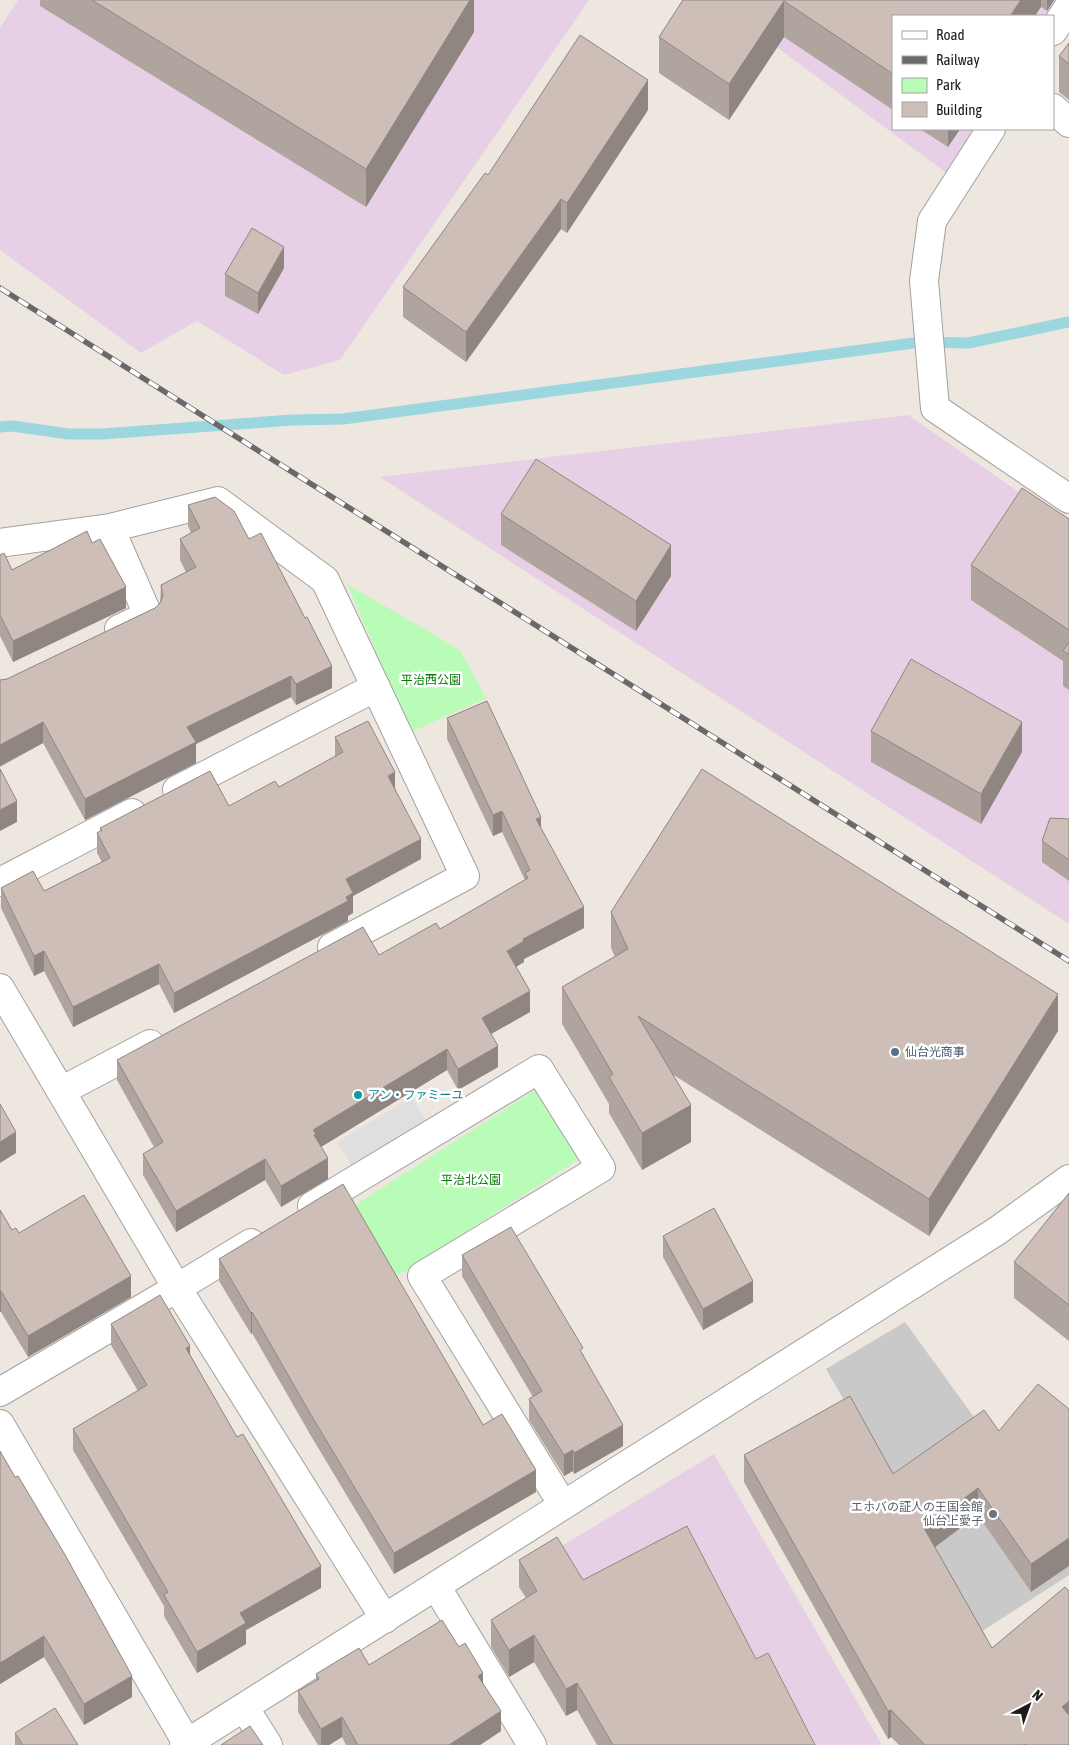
<svg xmlns="http://www.w3.org/2000/svg" width="1069" height="1745" font-family="'Asap Condensed','Noto Sans JP',sans-serif">
  <style>
    .industrial { fill: #e7d0e5 }
    .religious { fill: #c9c9c9 }
    .park { fill: #b8fcb7 }
    .parking { fill: #dfdfdf }
    .lines { fill: none; stroke-linecap: round; stroke-linejoin: round }
    .stream { stroke: #9cd6de; stroke-width: 11 }
    .minor-casing { stroke: #a2a2a2; stroke-width: 30 }
    .minor { stroke: #fff; stroke-width: 28 }
    .rail-casing { stroke: #696969; stroke-width: 5.5 }
    .rail { stroke: #fff; stroke-width: 4; stroke-dasharray: 11; stroke-linecap: butt }
    .wall { fill: #b0a49e }
    .shaded-wall { fill: #908681 }
    .building { fill: #cdbfb8; stroke: #908681 }
    .service-dot { fill: #5c6f8a; stroke: #fff; stroke-width: 2 }
    .culture-dot { fill: #0f9aa8; stroke: #fff; stroke-width: 2 }
    .worship-dot { fill: #6b7280; stroke: #fff; stroke-width: 2 }
    .labels { text-anchor: middle; dominant-baseline: central; stroke-width: 5; stroke-linejoin: round; paint-order: stroke }
    .park-label { font-size: 12px; fill: #077c05; stroke: #fff }
    .service-label { font-size: 12px; fill: #4e5e75; stroke: #fff; text-anchor: start }
    .culture-label { font-size: 12px; fill: #0d838f; stroke: #fff; text-anchor: start }
    .worship-label { font-size: 12px; fill: #5b616d; stroke: #fff; text-anchor: end }
  </style>
  <rect width="100%" height="100%" fill="#ede7df"/>
  <path class="industrial" d="M18,0h571l-249,360 -56,15 -87,-54 -56,32 -141,-103v-222z
    M713,0h347l-11,16h-156v113h86l-30,46z
    M908,415l161,112v397l-689,-447z
    M714,1454l168,291h-225l-97,-198z"/>
  <path class="religious" d="M905,1322l164,226v27l-91,59 -152,-265z"/>
  <path class="park" d="M347,584l113,66 26,48 -75,34z
    M537,1089l44,69 -184,118 -45,-69z"/>
  <path class="parking" d="M412,1097l15,25 -74,45 -16,-25z"/>
  <g class="lines">
    <path class="stream" d="M0,427l13,-1 55,8h34l191,-14 50,-1 578,-77 47,1 101,-21"/>
    <defs>
      <path id="minor" d="M1053,31l16,-25
        M1053,108l16,15
        M991,129l-59,92 -8,60 11,127 134,91
        M0,543l110,-15
        M119,629l29,-14 -38,-87 108,-27 107,79 140,296 -133,71
        M177,790l199,-103
        M0,882l132,-69
        M0,988l177,300 -177,104
        M61,1091l89,-47
        M312,1206l227,-137 62,99 -179,108 141,229
        M251,1243l-74,45 208,331
        M0,1424l187,319
        M436,1586l96,159
        M244,1707l24,38
        M184,1745l813,-514 72,-52"/>
    </defs>
    <use href="#minor" class="minor-casing"/>
    <use href="#minor" class="minor"/>
    <defs>
      <path id="rail" d="M0,288l1069,673"/>
    </defs>
    <use href="#rail" class="rail-casing"/>
    <use href="#rail" class="rail"/>
  </g>
  <path class="wall" d="M40,0h434v32l-108,175 -326,-201z
    M683,0h371l-7,11 -6,-4 -148,9v94l-109,-73 -55,83 -70,-47v-36z
    M1069,43v57l-10,-8v-36z
    M648,110l-81,123 -6,-4 -95,133 -63,-45v-30l85,-112z
    M920,129h40l-12,18z
    M284,268l-26,46 -33,-18v-22z
    M188,505l61,34 83,149 -36,17 -5,-8 -95,47v19l-111,57 -42,-77 -43,24v-87l7,-1 148,-71 5,-5 1,-18 25,-13 -6,-12v-21l11,-6 -3,-7z
    M501,514l170,62 -35,55 -135,-86z
    M1069,519v171l-6,-4v-25l-92,-61v-35z
    M92,543l34,65 -113,54 -13,-26v-81l12,15z
    M447,718l94,110 43,100 -60,31v3l-8,5 14,45 -39,22 7,33 -40,23 -11,-20 -126,77 7,32 -47,28 -16,-27 -89,52 -33,-57v-21l11,-7 -37,-67v-20l262,-105 61,-26 85,-49 -23,-48 -9,4 -46,-97z
    M871,731l151,21 -41,72 -110,-62z
    M335,737l60,51 26,71 -68,37v17l-5,3v5l-174,92 -15,-29 -86,43 -29,-56 -10,5 -33,-68v-20l43,3 58,-29 -5,-9v-20l3,-2v-3l129,-22 50,-19 56,-30z
    M1069,819v62l-27,-19v-21z
    M611,912l447,119 -129,205 -257,-162 19,68 -49,28 -33,-57v-9l-47,-80v-37l53,-30 -4,-9z
    M1069,1193v148l-55,-43v-36z
    M0,1210l12,20 7,3 112,64 -103,60 -27,-45h-1z
    M663,1236l90,66 -50,28 -40,-73z
    M462,1255l121,99 40,92 -49,28 -1,-3 -9,5 -35,-56v-21l4,-2 -71,-121z
    M219,1259l264,166 53,67 -142,82 -83,-138 -59,-103 -1,1 -32,-53z
    M111,1324l79,31 131,233 -75,42v14l-49,29 -33,-57v-10l-91,-156v-21l65,-38 -27,-46z
    M1069,1409l-38,183 -53,-77 -43,32 57,101 77,97h-170l-8,-8 -3,2 -144,-257v-27l149,19 106,-43z
    M0,1451l132,246 -48,28 -40,-68 -44,27z
    M519,1560l64,20 173,79 59,86h-218l-20,-35 -11,6 -32,-54 -25,15 -18,-30v-27l35,-22 -7,-11z
    M459,1647l24,36 18,48 -21,14h-134l-4,-8 -13,8h-11l-20,-33v-21l18,-11v-6l53,-9z
    M15,1733l63,12h-63z"/>
  <path class="shaded-wall" d="M470,0h4v32l-108,175v-38z
    M1021,0h20v7l-6,9h-25z
    M1047,0h7l-7,11z
    M784,1v36l-55,83v-36z
    M648,80v30l-81,123v-30z
    M948,129h12l-12,18z
    M561,199v30l-95,133v-30z
    M284,247v21l-26,46v-21z
    M671,545v31l-35,55v-30z
    M126,587v21l-113,54v-21z
    M332,666v22l-36,17v-21z
    M291,676v21l-95,47v19l-111,57v-21l102,-72z
    M43,722v21l-43,23v-21z
    M1022,722v30l-41,72v-30z
    M395,772v20l-7,-16z
    M17,801v21l-17,9v-21z
    M502,811v21l-9,4v-21z
    M541,817v20l-5,-18z
    M421,839v20l-68,37v17l-5,3v5l-174,92v-20l172,-114z
    M584,907v21l-60,31v3l-17,10v-21l16,-12z
    M44,951v20l-10,5v-20z
    M159,964v20l-86,43v-20z
    M530,991v21l-48,27v-21z
    M1058,994v37l-129,205v-37z
    M498,1046v21l-40,23v-21z
    M447,1049v21l-131,80 -3,-20z
    M691,1105v37l-49,28v-37z
    M16,1132v21l-16,10v-21z
    M328,1158v21l-47,28v-21z
    M265,1159v21l-89,52v-21z
    M131,1276v21l-103,60v-21z
    M753,1281v21l-50,28v-21z
    M0,1291h1v21h-1z
    M252,1312v21l-1,1v-21z
    M190,1346v21l-4,-19z
    M623,1425v21l-49,28v-21z
    M573,1450v21l-9,5v-21z
    M536,1470v22l-142,82v-21z
    M978,1488v27l-54,40v-27z
    M1069,1538v28l-38,26v-28z
    M321,1566v22l-75,42v14l-49,29v-21l43,-39z
    M534,1635v27l-25,15v-27z
    M44,1636v21l-44,27v-21z
    M483,1673v20l-5,-17z
    M132,1676v21l-48,28v-21z
    M577,1683v27l-11,6v-27z
    M1069,1701v27l-7,-21z
    M891,1710v27l-3,2v-28z
    M501,1711v20l-21,14h-31z
    M342,1717v20l-13,8h-8v-16z"/>
  <path class="building" d="M92,0h378l-104,169z
    M683,0h338l-11,16h-117v58l-109,-73 -55,83 -70,-47z
    M580,35l68,45 -81,123 -6,-4 -95,133 -63,-45 82,-114 3,2z
    M1069,43v21l-10,-8z
    M252,228l32,19 -26,46 -33,-19z
    M536,459l135,86 -35,56 -135,-87z
    M1022,488l47,31v111l-98,-65z
    M215,497l19,14 15,28 12,-6 44,85 2,-1 25,49 -36,18 -5,-8 -104,51 9,15 -111,57 -42,-77 -43,23v-65l7,-1 148,-71 5,-5 3,-7 -2,-11 35,-18 -16,-28 20,-11 -12,-23z
    M87,531l5,12 8,-4 26,48 -113,54 -13,-26v-60l4,-2 8,17z
    M1069,642v12l-6,-3z
    M911,659l111,63 -41,72 -110,-63z
    M487,701l54,116 -5,2 48,88 -61,32 1,2 -17,10 23,40 -48,27 16,28 -40,23 -11,-20 -134,81 3,4 -2,1 14,23 -47,28 -16,-27 -89,52 -33,-57 20,-12 -46,-82 246,-133 16,28 57,-32 4,6 88,-51 -3,-5 5,-3 -28,-59 -9,4 -46,-97z
    M368,721l27,51 -7,4 33,63 -75,40 7,14 -7,4 2,4 -174,92 -15,-29 -86,43 -29,-56 -10,5 -33,-68 32,-17 11,20 66,-33 -13,-25 5,-3 -2,-2 110,-57 19,35 46,-25 4,6 64,-35 -8,-15z
    M0,769l17,32 -17,9z
    M702,769l356,225 -129,205 -291,-183 53,89 -49,28 -33,-56 4,-3 -51,-87 66,-38 -17,-37z
    M1050,818l19,1v41l-27,-19z
    M0,1104l16,28 -16,10z
    M343,1184l140,241 19,-11 34,56 -142,83 -83,-138 -59,-103 -1,1 -32,-54z
    M1069,1193v112l-55,-43z
    M84,1195l47,81 -103,60 -27,-45h-1v-81l12,20 4,-2 3,5z
    M714,1208l39,73 -50,28 -40,-73z
    M511,1227l72,121 -3,2 43,75 -49,28 -1,-3 -9,5 -35,-56 13,-8 -80,-136z
    M160,1295l30,51 -4,2 51,89 6,-3 78,132 -81,47 6,10 -49,29 -33,-57 4,-3 -95,-163 74,-44 -36,-61z
    M1038,1384l31,25v129l-38,26 -53,-76 -54,40 68,120 73,-61 4,4v110l-7,6 7,8v30h-43l-1,-1 -2,1h-98l-34,-35 -3,1 -144,-256 106,-59 43,78 91,-64 15,21z
    M0,1451l15,26 3,-1 46,77 68,123 -48,28 -40,-68 -44,27z
    M687,1526l69,133 12,-6 47,92h-202l-36,-62 -11,6 -32,-54 -25,15 -18,-30 46,-29 -18,-31 38,-23 26,43z
    M442,1620l17,27 6,-4 18,30 -5,3 23,35 -52,34h-91l-16,-28 -21,12 -23,-38 21,-12 -3,-5 43,-26 10,17z
    M55,1708l23,37h-55l-8,-12z
    M250,1726l13,19h-42z"/>
  <circle class="service-dot" cx="895" cy="1052" r="5"/>
  <circle class="culture-dot" cx="358" cy="1095" r="5"/>
  <circle class="worship-dot" cx="993" cy="1514" r="5"/>
  <g class="labels">
    <g class="park-label">
      <text x="431" y="680">平治西公園</text>
      <text x="471" y="1180">平治北公園</text>
    </g>
    <g class="service-label">
      <text x="905" y="1052">仙台光商事</text>
    </g>
    <g class="culture-label">
      <text x="368" y="1095">アン・ファミーユ</text>
    </g>
    <g class="worship-label">
      <text x="983" y="1507">エホバの証人の王国会館<tspan x="983" dy="14">仙台上愛子</tspan></text>
    </g>
  </g>
  <rect x="892" y="15" width="162" height="115" fill="#ffffff" stroke="#a4a4a4"/>
  <rect x="902" y="31" width="25" height="8" fill="#ffffff" stroke="#a4a4a4"/>
  <text x="936" y="40" font-size="15" fill="#1b1b1b">Road</text>
  <rect x="902" y="56" width="25" height="8" fill="#696969" stroke="#a4a4a4"/>
  <text x="936" y="65" font-size="15" fill="#1b1b1b">Railway</text>
  <rect x="902" y="78" width="25" height="15" fill="#b8fcb7" stroke="#a4a4a4"/>
  <text x="936" y="90" font-size="15" fill="#1b1b1b">Park</text>
  <rect x="902" y="102" width="25" height="15" fill="#cdbfb8" stroke="#a4a4a4"/>
  <text x="936" y="115" font-size="15" fill="#1b1b1b">Building</text>
  <g transform="translate(1029 1705) rotate(41)" stroke="#ffffff" stroke-width="4" paint-order="stroke">
  <path d="M0-4L9 19L0 12L-9 19Z" fill="#1b1b1b"/>
  <text y="-8" font-size="14" font-weight="bold" text-anchor="middle" fill="#1b1b1b">N</text>
  </g>
</svg>
